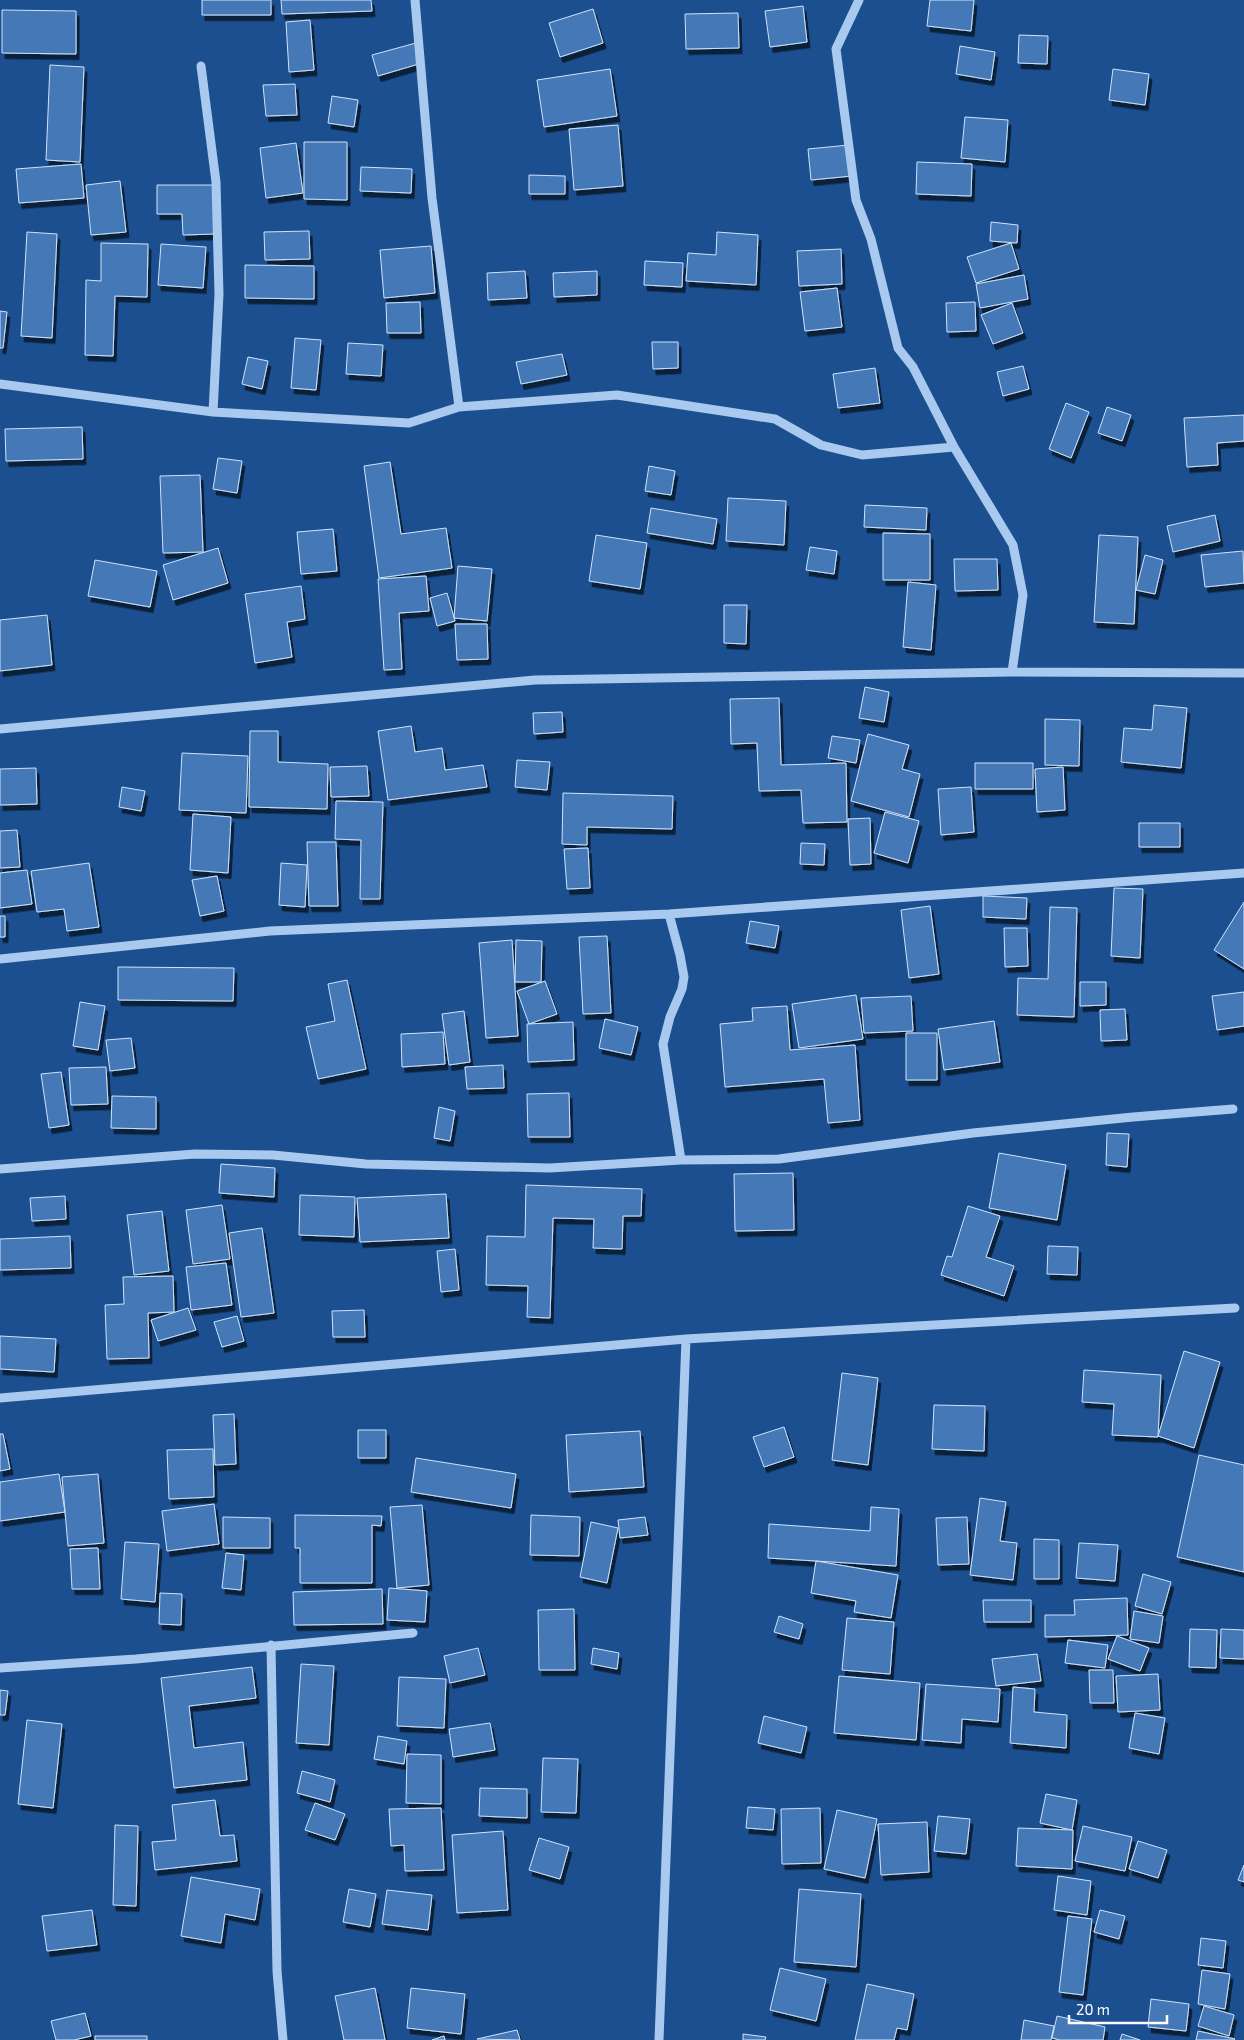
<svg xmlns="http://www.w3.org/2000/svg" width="1244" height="2040" font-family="'Exo 2',sans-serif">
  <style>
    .building { fill: #4478b7; stroke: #cfe3fa; filter: url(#shadow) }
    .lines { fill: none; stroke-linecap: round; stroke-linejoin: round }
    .minor { stroke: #a9c9ee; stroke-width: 9 }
  </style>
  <defs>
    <filter id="shadow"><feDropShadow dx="3" dy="5.5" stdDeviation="0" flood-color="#0009"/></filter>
  </defs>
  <rect width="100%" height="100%" fill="#1b4f8f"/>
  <path class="building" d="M202,0h69v15h-69z
    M281,0h90l1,11 -90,3z
    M930,0h44l-3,31 -44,-5z
    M803,6l4,36 -37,5 -5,-36z
    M593,9l10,34 -43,14 -11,-34z
    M2,10l74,1v43l-74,-1z
    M738,13l1,35 -53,1 -1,-35z
    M310,20l4,50 -25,2 -3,-50z
    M1019,35l29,1 -1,28 -29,-1z
    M416,43l6,20 -44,13 -6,-21z
    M960,46l35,6 -4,28 -35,-6z
    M50,65l34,2 -4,95 -34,-2z
    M610,69l7,47 -73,11 -7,-47z
    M1113,69l36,5 -4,31 -36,-5z
    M295,84l2,31 -31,1 -3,-31z
    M332,96l26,4 -4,27 -26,-4z
    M965,117l43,3 -3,42 -44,-4z
    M618,125l5,61 -49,4 -5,-61z
    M304,142h43v58l-43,-1z
    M296,143l7,50 -37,5 -6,-50z
    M849,145l3,31 -41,4 -3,-31z
    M917,162l55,2 -1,32 -55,-2z
    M81,164l3,34 -65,5 -3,-34z
    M361,167l51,2 -1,24 -51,-2z
    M529,175l36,1v18h-36z
    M120,181l6,51 -35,3 -5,-50z
    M157,185h56l1,49 -31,1 -1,-21h-25z
    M991,222l27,3 -1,18 -27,-2z
    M309,231l1,28 -45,1 -1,-28z
    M27,232l30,2 -5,104 -31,-2z
    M717,232l41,3 -2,50 -70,-4 2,-28 28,2z
    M101,243l47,1 -1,53 -32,-1 -2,60 -28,-1 1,-75 15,1z
    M1011,243l8,26 -43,14 -9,-26z
    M161,244l45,3 -3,41 -45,-3z
    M431,246l4,47 -51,5 -4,-48z
    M841,249l1,35 -43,2 -2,-35z
    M645,261l38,2 -1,24 -38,-2z
    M245,265l69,1v33l-69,-1z
    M525,271l2,27 -39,2 -1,-27z
    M597,271v24l-43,2 -1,-24z
    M1024,275l4,24 -48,9 -4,-24z
    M837,288l5,39 -37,4 -5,-39z
    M420,302l1,31h-34l-1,-30z
    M975,302l1,29 -29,1 -1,-29z
    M1012,303l11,30 -30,11 -12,-29z
    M0,311l7,1 -4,36h-3z
    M295,338l26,2 -5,50 -25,-2z
    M652,342h26v26l-25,1z
    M348,343l35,2 -2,31 -35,-2z
    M562,354l5,21 -46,9 -5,-22z
    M248,357l20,4 -6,28 -20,-5z
    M1023,366l6,23 -26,7 -6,-24z
    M875,368l5,35 -42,5 -5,-34z
    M1066,403l23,9 -18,46 -22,-9z
    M1107,407l24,8 -9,26 -24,-8z
    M1244,415v26l-27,2 1,22 -31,2 -3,-49z
    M82,427l1,32 -77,2 -1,-32z
    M218,458l24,3 -5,32 -24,-4z
    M390,462l11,72 45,-6 6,40 -73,10 -15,-112z
    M649,466l26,5 -4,24 -26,-4z
    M200,475l3,77 -40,1 -3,-77z
    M728,498l58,3 -2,44 -58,-4z
    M865,505l62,3 -1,22 -62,-3z
    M651,508l66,11 -4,25 -66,-11z
    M1215,515l5,26 -47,11 -6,-26z
    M333,529l4,42 -36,3 -4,-42z
    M883,533l47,1v46h-47z
    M596,535l51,8 -7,46 -51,-8z
    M1099,535l39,2 -4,87 -40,-2z
    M810,547l27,4 -3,23 -28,-4z
    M218,548l10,35 -55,17 -10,-35z
    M1243,551l1,32 -39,4 -4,-32z
    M1145,555l18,5 -8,34 -19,-4z
    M954,559h43l1,31 -43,1z
    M95,560l62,11 -7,36 -62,-11z
    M458,566l34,3 -5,52 -33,-3z
    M426,576l3,35 -30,2 3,56 -18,1 -6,-91z
    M908,582l28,3 -5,65 -28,-3z
    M301,586l4,33 -18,3 5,35 -37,6 -10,-69z
    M447,593l8,28 -18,5 -7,-28z
    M724,605h23l-1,39 -22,-1z
    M47,615l5,50 -52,6v-51z
    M455,624h32l1,35 -31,1z
    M865,687l24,5 -5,30 -25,-4z
    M779,698l2,67 65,-2 1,59 -44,1 -2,-33 -42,1 -2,-48 -26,1 -1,-45z
    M1154,705l33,3 -6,60 -60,-6 3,-34 28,2z
    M562,712l1,20 -29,2 -1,-21z
    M1045,719l35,1 -1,46 -34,-1z
    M411,726l4,26 27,-4 3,22 38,-5 4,22 -99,13 -10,-69z
    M250,731h28v31l50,2 -1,45 -78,-2z
    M868,734l41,11 -7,24 18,5 -11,43 -58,-16z
    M832,736l28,4 -4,23 -28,-5z
    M182,753l66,3 -2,57 -67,-3z
    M517,760l33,2 -3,28 -32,-3z
    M975,763h58v26h-58z
    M367,766l2,30 -38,1 -1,-30z
    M1063,767l2,43 -28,2 -2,-43z
    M36,768l1,36 -37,1v-36z
    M122,787l23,4 -4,20 -22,-4z
    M971,787l3,45 -33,3 -3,-46z
    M563,793l110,3 -1,33 -85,-2v18l-25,-1z
    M336,801l47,1 -3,97h-20l1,-59 -26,-1z
    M885,812l34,9 -11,42 -34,-10z
    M193,814l38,3 -3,56 -38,-3z
    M870,818l1,46 -21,1 -2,-46z
    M1139,823h41v24h-41z
    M17,830l3,37 -20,1v-37z
    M307,842h29l2,64h-29z
    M801,843l24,1 -1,21 -24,-1z
    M588,848l2,40 -23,1 -3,-40z
    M89,863l10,64 -32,4 -3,-22 -27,3 -6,-41z
    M281,863l26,2 -2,42 -26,-2z
    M27,870l5,34 -32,4v-35z
    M217,876l7,35 -24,5 -8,-36z
    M1114,888l29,1 -3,69 -29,-2z
    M983,896l44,2 -1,21 -43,-2z
    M1244,902v67l-30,-19z
    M930,906l9,68 -30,4 -8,-68z
    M1050,907l27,1 -3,109 -57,-2 1,-37 30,1z
    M0,916h5v21h-5z
    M750,921l29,5 -4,22 -29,-5z
    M1004,928h23l1,38 -23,1z
    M607,936l4,77 -28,1 -4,-77z
    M512,940l6,96 -32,2 -7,-95z
    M516,940l26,1 -1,41h-26z
    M118,967l116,1 -1,33 -115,-1z
    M347,980l19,89 -48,10 -12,-52 29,-6 -7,-37z
    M545,981l12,33 -28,10 -12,-33z
    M1080,982h26v23l-26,1z
    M1244,992v34l-27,4 -5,-34z
    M856,995l7,44 -64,9 -7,-44z
    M911,996l2,35 -49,2 -3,-35z
    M80,1002l25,4 -7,44 -25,-4z
    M787,1006l3,44 65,-5 5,75 -32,3 -4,-44 -99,8 -5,-63 33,-3 -1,-13z
    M1125,1009l2,31 -26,1 -1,-31z
    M464,1011l6,51 -21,3 -7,-51z
    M605,1019l33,8 -7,28 -32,-7z
    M994,1021l6,41 -56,8 -6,-41z
    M573,1022l1,38 -46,2 -1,-38z
    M443,1032l2,32 -43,3 -1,-33z
    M906,1033h31v47h-31z
    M131,1038l4,30 -25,3 -4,-31z
    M503,1065l1,23 -37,1 -2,-22z
    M106,1067l2,37 -37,1 -2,-37z
    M61,1072l8,53 -20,3 -8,-54z
    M569,1093l1,44h-42l-1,-43z
    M112,1096l44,1v32l-45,-1z
    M439,1107l16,4 -5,30 -16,-3z
    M1107,1133l22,1 -2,33 -21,-2z
    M999,1153l67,12 -9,55 -68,-12z
    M221,1164l54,4 -1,29 -55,-4z
    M793,1173l1,57 -59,1 -1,-57z
    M526,1185l116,4 -1,27h-18l-1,33 -29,-1 1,-29 -41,-1 -3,100 -23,-1 1,-31 -42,-1 1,-49 38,1z
    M446,1194l3,44 -89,4 -3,-44z
    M300,1195l55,2 -1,40 -55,-2z
    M65,1196l1,23 -34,2 -2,-23z
    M222,1205l8,54 -37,5 -7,-54z
    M968,1206l32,10 -14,41 28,9 -10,30 -63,-21 6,-19 5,1z
    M162,1211l7,60 -35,4 -7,-60z
    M262,1228l12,85 -33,4 -12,-84z
    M70,1236l1,32 -71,2v-31z
    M1048,1246l30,1 -1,28 -30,-1z
    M455,1249l4,41 -18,2 -4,-41z
    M226,1263l6,42 -41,5 -5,-43z
    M173,1276l1,36 -26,1 1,45 -42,1 -2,-54 19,-1 -1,-27z
    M188,1308l8,22 -38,11 -7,-21z
    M364,1310l1,27h-32l-1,-26z
    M237,1316l7,25 -22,6 -8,-25z
    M0,1336l56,3 -2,33 -54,-3z
    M1184,1351l36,11 -26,86 -36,-12z
    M1084,1370l77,5 -3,62 -46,-2 2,-31 -32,-2z
    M842,1373l36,5 -10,87 -36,-5z
    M934,1405l51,1 -1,45 -52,-2z
    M234,1414l2,50 -21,1 -2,-50z
    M784,1427l10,30 -30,10 -11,-30z
    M358,1430h28v28h-28z
    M640,1431l4,56 -75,5 -3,-57z
    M0,1434h3l7,35 -10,2z
    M213,1449l1,48 -45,2 -2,-49z
    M1199,1455l45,10v107l-67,-15z
    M416,1458l100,16 -5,34 -100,-16z
    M59,1474l6,38 -65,9v-39z
    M98,1474l6,69 -36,3 -6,-69z
    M980,1498l26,4 -6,39 17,2 -4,37 -43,-5z
    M214,1504l5,40 -52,7 -5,-40z
    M422,1505l7,80 -32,3 -7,-81z
    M871,1507l28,2 -3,57 -128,-8 1,-34 101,7z
    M295,1515l87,1 -1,10 -9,-1v58h-72v-35h-5z
    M531,1515l49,2 -1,39 -49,-1z
    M223,1517l47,1v30h-47z
    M645,1517l3,18 -28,3 -2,-18z
    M967,1517l2,47 -31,1 -2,-47z
    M591,1522l27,6 -11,55 -27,-6z
    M1034,1539l25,1v39h-25z
    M125,1542l34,2 -4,58 -34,-3z
    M1079,1543l39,2 -3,36 -39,-3z
    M98,1548l2,41h-28l-2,-40z
    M226,1553l18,2 -3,35 -19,-2z
    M816,1561l82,14 -7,43 -37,-6 2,-11 -45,-8z
    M1143,1574l28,8 -9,32 -27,-8z
    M389,1588l38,3 -2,31 -38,-2z
    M382,1589l1,35 -89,1 -1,-33z
    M160,1593l22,1 -1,31 -22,-1z
    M1127,1598l1,37 -83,2v-22h30l-1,-15z
    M983,1600h48v22h-47z
    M574,1609l1,61h-36l-1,-60z
    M1134,1611l29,5 -4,27 -29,-4z
    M779,1616l24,8 -4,15 -25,-7z
    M847,1618l47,4 -4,52 -48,-4z
    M1190,1629l27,1 -1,38 -27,-1z
    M1221,1629l23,1v29l-24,-1z
    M1117,1636l32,12 -9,23 -32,-12z
    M1068,1640l40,5 -3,23 -40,-5z
    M478,1648l7,27 -35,8 -6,-27z
    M593,1648l26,5 -2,16 -26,-5z
    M1037,1654l4,27 -45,5 -4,-27z
    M301,1664l33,2 -5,79 -33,-2z
    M252,1667l4,31 -67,8 5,42 49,-6 4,38 -73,8 -13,-110z
    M1089,1670h24l1,33h-24z
    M1158,1674l2,36 -42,2 -2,-36z
    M839,1676l81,7 -4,57 -82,-7z
    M399,1677l47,2 -2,49 -47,-2z
    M926,1684l74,5 -2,33 -36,-3 -1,24 -39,-3z
    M1013,1687l22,2 -1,23 33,3 -1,33 -56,-5z
    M0,1690l8,1 -3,24h-5z
    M1135,1713l30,5 -6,36 -30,-6z
    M764,1716l43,11 -6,26 -43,-10z
    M27,1720l35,4 -9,84 -35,-4z
    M490,1723l5,27 -42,7 -4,-28z
    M378,1736l29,5 -3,23 -30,-5z
    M407,1754l34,1v49l-35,-1z
    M543,1758l35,1 -2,54 -35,-1z
    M302,1771l33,9 -5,22 -33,-9z
    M480,1788l47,1v29l-48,-2z
    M1046,1794l31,6 -5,30 -32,-7z
    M215,1800l5,36 14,-1 3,26 -82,9 -3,-28 24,-2 -4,-35z
    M315,1803l30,11 -10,26 -30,-10z
    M748,1807l27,2 -2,21 -27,-2z
    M441,1808l3,62 -39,1 -1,-26 -13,1 -2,-37z
    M820,1808l1,55 -39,1 -1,-55z
    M837,1810l40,9 -12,59 -41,-9z
    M938,1816l32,3 -4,35 -32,-3z
    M927,1822l2,50 -48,3 -3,-51z
    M115,1825l23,1 -2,80 -23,-1z
    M1083,1826l49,11 -7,34 -50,-10z
    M1018,1828l55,2 -1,39 -56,-3z
    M503,1831l5,79 -51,3 -5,-78z
    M539,1838l30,9 -9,32 -31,-9z
    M1138,1841l29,9 -9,28 -29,-9z
    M1244,1865v17l-6,-2z
    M1058,1876l33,5 -4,34 -33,-5z
    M191,1877l69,12 -5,31 -30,-6 -4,29 -40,-7z
    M349,1889l27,5 -6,33 -27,-5z
    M799,1889l62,5 -5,73 -62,-5z
    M387,1890l45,5 -4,35 -46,-6z
    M92,1910l5,35 -50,6 -5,-35z
    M1100,1910l25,6 -6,23 -25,-7z
    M1068,1916l24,3 -9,76 -24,-3z
    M1201,1938l25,3 -3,27 -25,-3z
    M780,1968l46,11 -10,42 -46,-11z
    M1202,1970l28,4 -5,35 -27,-5z
    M867,1984l47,10 -7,36 -10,-2 -3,12h-39z
    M375,1988l10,52h-41l-9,-44z
    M411,1988l54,6 -4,40 -54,-6z
    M1151,1999l38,5 -3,27 -38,-4z
    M1204,2006l30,9 -5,21 -31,-10z
    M85,2013l6,23 -17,4h-18l-5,-19z
    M1057,2016l48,11 -2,13h-43l-8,-2z
    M1024,2020l30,6 -3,14h-30z
    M517,2030l3,10 -43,-1z
    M1198,2031l37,8 -1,1h-38z
    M743,2034l23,3 -1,3h-22z
    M1122,2034l18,6h-20z
    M95,2036h52v4h-52z
    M444,2036l1,4h-13z"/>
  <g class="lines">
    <path class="minor" d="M859,0l-23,49 20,151 15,39 27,109 15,19 41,80 59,98 10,50 -11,77
      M201,66l15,116 3,112 -6,118
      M0,384l213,28 196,11 50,-16 -27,-209 -17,-198
      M459,407l158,-12 158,24 46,26 41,10 92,-8
      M0,729l535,-49 477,-8 232,1
      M669,914l11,41 4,22 -2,12 -12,28 -7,27 18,116
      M0,959l270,-28 399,-17 575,-41
      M0,1169l195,-15 78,1 93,9 184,4 131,-8 98,-1 194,-26 160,-16 100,-8
      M0,1398l686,-59 549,-31
      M271,1645l6,326 6,69
      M0,1668l136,-9 277,-26
      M659,2040l27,-701"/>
  </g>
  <path d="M1069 2015v8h98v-8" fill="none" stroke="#ffffff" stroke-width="2.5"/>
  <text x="1076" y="2015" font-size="15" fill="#ffffff" stroke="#1b4f8f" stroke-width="4" paint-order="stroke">20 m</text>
</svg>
